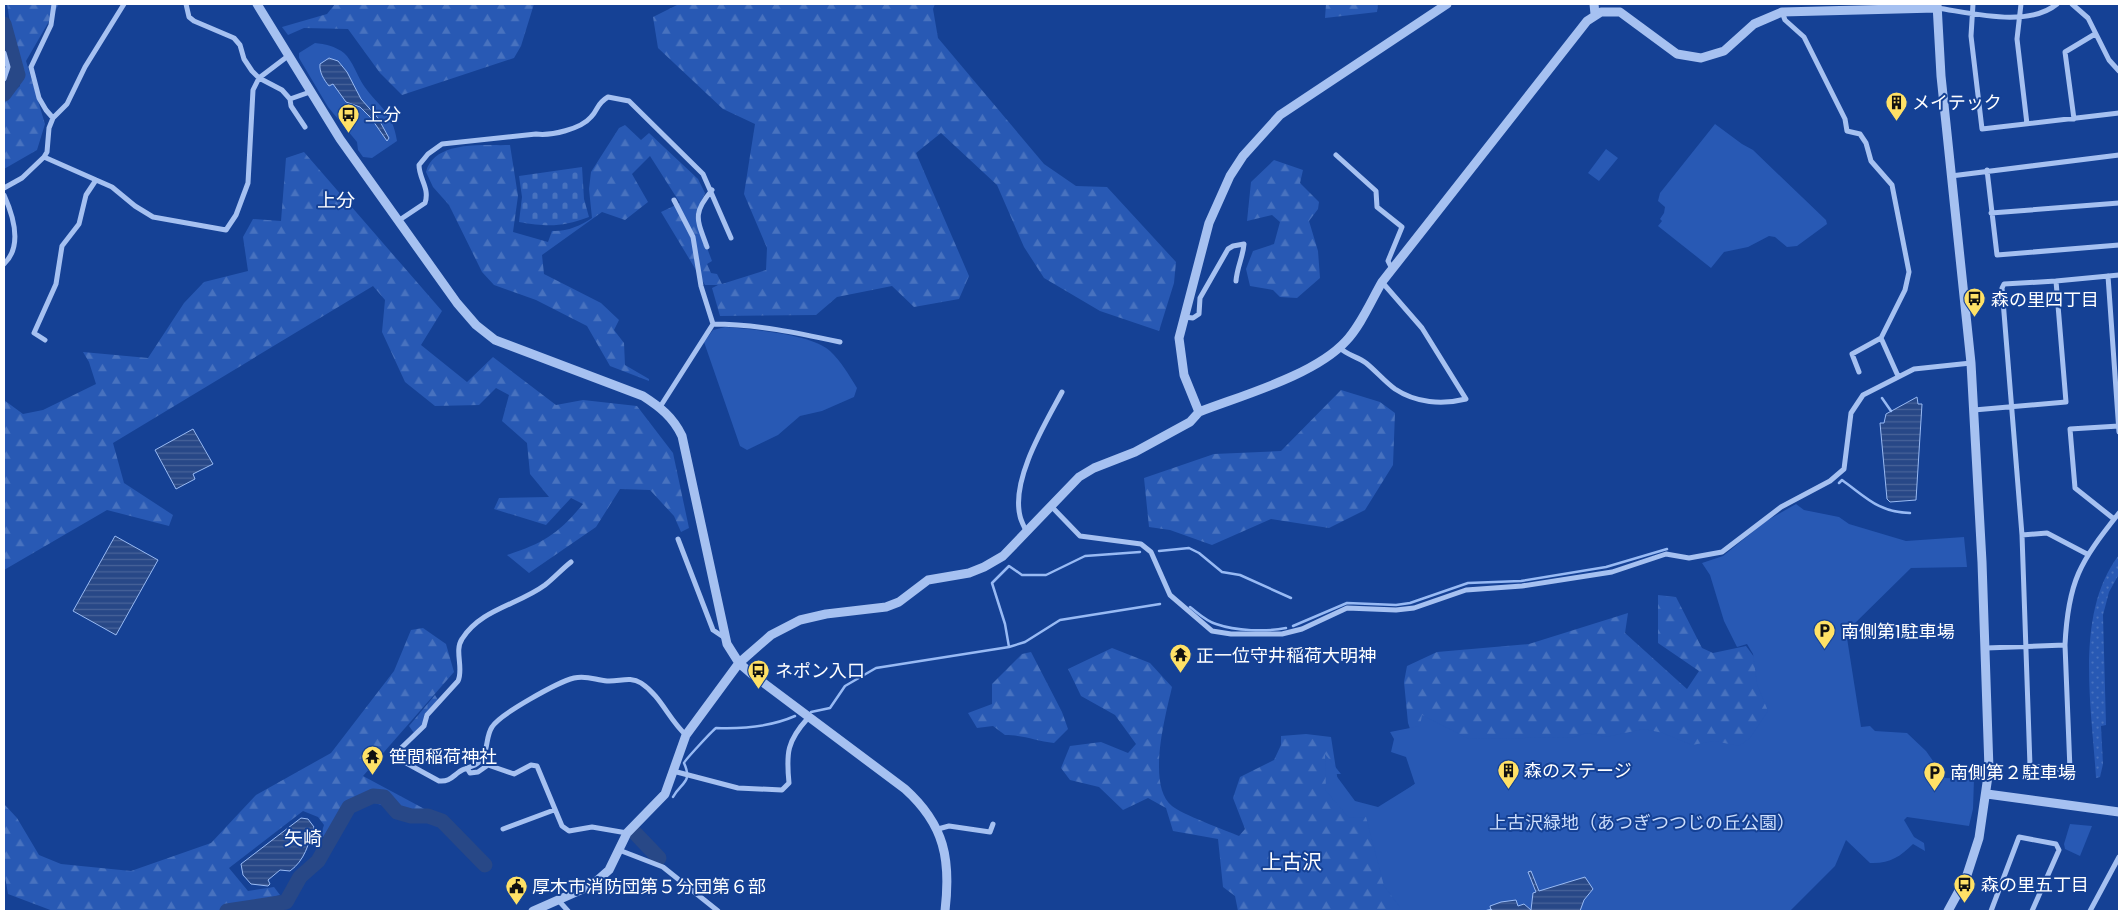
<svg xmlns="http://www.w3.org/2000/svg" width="2123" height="915" font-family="Poppins,'Noto Sans JP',sans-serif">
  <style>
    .grass { fill: url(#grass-dots) }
    .forest { fill: url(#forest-firs) }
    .cemetery { fill: url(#cemetery-stones) }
    .park { fill: #2859b4 }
    .water { fill: url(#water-rules); stroke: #98baf4 }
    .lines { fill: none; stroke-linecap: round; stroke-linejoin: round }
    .stream { stroke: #98baf4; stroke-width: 2.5 }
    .river { stroke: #284887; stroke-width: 15 }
    .minor { stroke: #a6c1f1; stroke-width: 5 }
    .tertiary { stroke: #a6c1f1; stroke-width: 9 }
    .labels { text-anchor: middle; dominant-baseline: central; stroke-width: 4; stroke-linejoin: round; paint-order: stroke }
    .poi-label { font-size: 18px; fill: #fff; stroke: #154195; text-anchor: start }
    .park-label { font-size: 18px; fill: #cddefc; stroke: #154195 }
    .neighbourhood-label { font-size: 19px; fill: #fff; stroke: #154195 }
    .quarter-label { font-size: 20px; fill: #fff; stroke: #154195 }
  </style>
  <defs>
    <pattern id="grass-dots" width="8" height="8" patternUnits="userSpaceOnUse" patternTransform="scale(1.25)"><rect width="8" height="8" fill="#2859b4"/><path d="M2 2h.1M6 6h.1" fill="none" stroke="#4872bf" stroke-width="1.8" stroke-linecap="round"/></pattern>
    <pattern id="forest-firs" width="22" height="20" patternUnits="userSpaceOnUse" patternTransform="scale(1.25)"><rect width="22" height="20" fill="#2859b4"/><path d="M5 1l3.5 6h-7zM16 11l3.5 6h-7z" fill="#4872bf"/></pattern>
    <pattern id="cemetery-stones" width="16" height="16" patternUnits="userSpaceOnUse" patternTransform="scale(1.25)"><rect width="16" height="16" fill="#2859b4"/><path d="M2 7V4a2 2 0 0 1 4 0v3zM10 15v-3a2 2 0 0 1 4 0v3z" fill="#4872bf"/></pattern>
    <pattern id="water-rules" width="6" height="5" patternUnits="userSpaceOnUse" patternTransform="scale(1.25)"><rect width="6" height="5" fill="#284887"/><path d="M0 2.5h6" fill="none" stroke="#486399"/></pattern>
  </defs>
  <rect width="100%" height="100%" fill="#154195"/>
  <path class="grass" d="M2119,555v19l-10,18 -6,23 3,110 -5,1 2,38 -3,13 -4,1c-4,-69 -22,-165 23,-223z"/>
  <path class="forest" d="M7,4h52l-33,57 19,63 -8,26 -33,19v-69l16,-14z
    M335,4h199l-13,42 -7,12 -112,37 -22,-22 -32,-44 -44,-1 -16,7 -6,-8 45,-13z
    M679,4h256l-2,5 5,29 106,126 32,22 31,1 69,75 -2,21 -15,48 -59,-20 -56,-33 -20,-31 -27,-62 -56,-52 -25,20 53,123 -10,23 -45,8 -22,-21 -55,11 -21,18 -96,1 -8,-28 6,-3h-13l-44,-73 19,-9 -30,-47 -18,18 16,28 -23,18 -23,-8 -60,43 2,19 57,29 18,17 -5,10 10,13 1,22 24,14v2l-39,-15 -23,-40 -51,-26 -42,-15 -12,-13 -33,-67 -16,-18 -7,-15c8,-32 58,-26 84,-27l8,51 -5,36 35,10 4,-11c14,1 28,-5 40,-13l-3,-29 2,-17 28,-44 6,-3 16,15 8,-7 49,46 7,14 -10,23 17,45 -5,3 4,9 6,1 5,10 44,-14 1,-22 -23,-54 11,-70 -32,-15 -65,-61 -5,-31z
    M1326,4h52l-1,8 -52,6z
    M304,152l138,159 -21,34 46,37 26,-25 63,48 27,-5 54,6 36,47 16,75 -8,4 -7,-16 -24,-26 -30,-1 -24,38 -67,46 -22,-18c37,-12 51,-21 76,-51l-12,-6 -25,27 -52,-16 5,-11 50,-1 -19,-23 -3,-31 -25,-22 7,-26 -13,-7 -17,17 -44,1 -30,-24 -23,-50 3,-32 -12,-14 -260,157 11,40 49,32 -4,11 -62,-16 -103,60v-170l19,14 20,-4 53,-26 -7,-22 -6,-10 65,6 36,-55 20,-21 44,-11 -5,-34 10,-18 28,2 5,-63z
    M1274,160l29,10 -3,13 19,19 -1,7 -9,12 9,30 2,27 -23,20 -17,-1 -7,-7 -23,-4 -4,-17 7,-18 21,-7 6,-22 -8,-7 -25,6 4,-39z
    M1341,390l39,12 15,11 -2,52 -28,45 -36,18 -58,-9 -59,26 -42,-15 -21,-3 -5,-49 70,-24 67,-3z
    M1658,595l18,2 26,51 11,5 33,-7 26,35 11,72 -367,158h-178l-3,-15 -12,-9 -5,-48 -45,-8 -7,-23 -18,-10 -25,12 -24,-23 -29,-7 -9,-12 9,-22 31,-4 27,11 8,-9 -21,-29 -34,-19 -13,-27 44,-21 38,15 22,24c-6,27 -26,98 0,119 9,8 53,24 67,30l6,-7 -12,-31 7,-21 34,-17 7,-15v-9l25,-2 25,3 9,58 38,16 42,-31 2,-19 -14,-38 -4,-41 3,-16 30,-14 92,-8 99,-31 -3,20 62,56 12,-18 -41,-28z
    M423,628l23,16 8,28 -91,104 69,37v8l-70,-22c-17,13 -28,30 -44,44l6,-18 -6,-8 -15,-6 -74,57 19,23 26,-4 6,8 -58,16h-169l-45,-17 -4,-23v-67l13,14 22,37 22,9 70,7 80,-28 45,-48 75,-42 63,-82 17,-41z
    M1031,652l31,60 6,17 -14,14c-18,-2 -30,-8 -49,-8l-12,-9 -16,2 -9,-15 24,-9v-20l30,-30z"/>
  <path class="cemetery" d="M582,167l2,32 5,18c-27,10 -41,10 -70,5l3,-25 -3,-21z
    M435,695l3,5 -14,15 -1,9 -9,9 -5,-7z"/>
  <path class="park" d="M315,43c10,1 20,3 29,10 9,8 13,23 20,33 15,21 29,26 33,55l-25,17 -9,-1 -5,-7 -1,-8 -29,-35 -29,-49v-5z
    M1715,124l27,20 11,6 73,70 1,4 -30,22 -10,1 -12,-10 -6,-1 -21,11 -24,5 -13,16 -53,-42 4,-5 -2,-2 4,-6 1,-6 -7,-6 2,-8z
    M1606,149l12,9 -19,23 -11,-8z
    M725,327c24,2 88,7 105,24 11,10 19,24 27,37l-3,9 -32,14 -22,5 -22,19 -31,15 -7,-4 -36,-104 9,-12z
    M1796,504l8,6 35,7 10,7 57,17 58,-4 3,30 -56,1 -60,59 -4,11 14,89 9,-1 5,5 32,2 19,18 19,27 29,1 -1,30 -4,17 -62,-9 -3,3 10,17 10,6 1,8 -12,-7c-13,13 -24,20 -43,19l-24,-23 -11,26 -45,45h-392l2,-4 -16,-21 -18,-69 -17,1 -23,-27 -1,-37 16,20h-6l20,27 23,6 37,-23 -9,-27 -15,-5 3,-13 -4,-7 30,-6 2,-11 47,24 105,-2 13,-4 19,4 38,-8 19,4 29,12 22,-4 25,5 11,-8 18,-27 -11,-27 -4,-30 -6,-10 -10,3 -13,-26 -14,-46 -8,-12 21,-7 43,-35z
    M2070,824l22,2 -12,30 -15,-7 -1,-5z"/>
  <path class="water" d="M329,58l9,3 9,11 14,27 17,19 11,20 -2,3 -16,-23 -11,-11 -14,-5 -13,-18 -4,2c-5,-6 -10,-14 -9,-22z
    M1917,397l1,7h4l-6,96 -26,2 -3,-3 -7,-76h4l2,-9z
    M193,429l20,35 -20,10 2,5 -19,10 -21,-39z
    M115,536l43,24 -42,75 -43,-24z
    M301,818l7,1 6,8c-6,18 -9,33 -24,44l-10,-1 -12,10 2,4 -2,2 -17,-2 -8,-9 -2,-11z
    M1531,871l8,20 46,-14 8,12 -9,11 -4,11h-89l-1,-5 11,-4 15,-2 2,6 6,-2 7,6 2,-17 3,-1 -8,-20z"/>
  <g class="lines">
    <path class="stream" d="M1882,398l9,13
      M1839,483l3,-3c25,18 36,32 68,33
      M1159,551l30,-3 10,5 23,19 18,3 51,23
      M1190,607c8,6 16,14 26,17 20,7 50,8 70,4
      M1293,626l54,-23 49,2 14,-2 58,-20 53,-2 85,-14 61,-18
      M1009,647l-4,-23 -13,-41 17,-17 13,9h24l39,-19 55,-4
      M811,712l19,-4 15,-22 31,-18 133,-21 16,-5 35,-22 100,-16
      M673,797c8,-15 20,-14 11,-34 1,-3 28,-32 32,-35 27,1 54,-1 79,-12
      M247,911l1,-2
      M1487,911l4,-1"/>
    <path class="river" d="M4,24l14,51 -14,19
      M636,834l23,24
      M227,911l59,-9 14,-25 18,-16 31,-54 24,-11 11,1 13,15 14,4h17l14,5 43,44"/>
    <path class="minor" d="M186,4l3,13 5,4 40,17 6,7 4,14 8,12 7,7 23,12 8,9 20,-7
      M1973,4l-2,32 11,93 137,-16
      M2021,4l-4,35 10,85
      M2072,4l16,14 21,42 10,11
      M1937,8c35,5 91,20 120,-4
      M1782,12l3,8 19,17 41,82 2,12 13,3 6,9 5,18 21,24 17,87 -4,18 -24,48 17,38
      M4,53l4,14 -4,12
      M290,99l1,7 14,21
      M53,118l-7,-8 -7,-12 -8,-31 20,-42 3,-21
      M2074,119l-9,-67 30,-18
      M1336,155l40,36 1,16 25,20 -14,34 4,8
      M44,157l68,30 23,19 18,11 73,13 10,-15 12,-32 5,-93 6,-12 29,-22
      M1987,170l10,85 122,-10
      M1951,176l168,-21
      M4,188l18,-10 22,-21 3,-5 2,-24 4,-10 14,-14 18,-37 39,-63
      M4,195c9,20 19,51 0,69
      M674,200l19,37 8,49 12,38
      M1991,213l128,-10
      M398,221l27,-18c5,-15 -6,-24 -6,-38l9,-11 14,-10 94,-10c15,2 45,-5 55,-17 8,-8 5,-13 17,-20l21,4 74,73 28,64
      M707,247c-10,-28 -15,-33 5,-57
      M2108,276l11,156
      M2056,281l-52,3 -2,4 20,247 8,231 40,4 -5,-125
      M1184,317l9,1 6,-4 1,-16 28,-49 5,-3 11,-2c-1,13 -7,23 -8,37
      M45,340l-11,-7 22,-49 6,-38 17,-22 7,-29 10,-15
      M1340,348c7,7 18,9 26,15 10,8 19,19 29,26 21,14 47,16 71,10l-44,-71 -40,-46
      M1859,372l-7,-18 29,-16
      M660,407l53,-83c43,0 85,9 127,18
      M1974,410l92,-8 -10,-121 63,-6
      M1051,506l29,30 61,8 10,8 19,43 42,36 19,3h51l20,-5 45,-21 49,2 18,-2 52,-18 56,-4 90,-14 54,-18 23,4 33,-6 59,-45 49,-26 14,-12 7,-56 12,-18 51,-26 57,-6
      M2114,519l-39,-31 -5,-59 49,-3
      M1026,531c-2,-5 -5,-10 -6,-15 -9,-37 25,-92 42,-124
      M2022,535l25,-2 40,21
      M678,539l35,91 12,8
      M571,562c-9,7 -17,16 -26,23 -27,20 -64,24 -83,54 -8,12 2,29 -4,42l-31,34 -3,11 -28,27 1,5 42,23c10,1 13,-4 20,-9 6,-5 14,-4 20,-10 10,-9 6,-25 13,-35 8,-13 66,-45 82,-49 13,-3 21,2 33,3 12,1 23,-5 34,2 20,13 28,37 45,52
      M1986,648l79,-3c3,-64 15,-83 54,-132
      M467,768l3,5 8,-1 10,-7 26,9 17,-9 6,1 25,60 7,5 23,-4 35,6
      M673,771l65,17 44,2 7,-7c-3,-30 -2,-42 19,-65
      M503,829l51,-19
      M938,829l11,-3 41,6 3,-8
      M619,850l44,17 55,44
      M559,901l9,10
      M1991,911l28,-74 37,7 3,6 -27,61
      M2090,911l29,-54"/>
    <path class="tertiary" d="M257,4l83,135 117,164 19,22 19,15 148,56c17,11 30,21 39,40l45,208 12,19 14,12 152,114c40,36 46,71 40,122
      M1594,4l1,10
      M1937,4l4,72 30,287 11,199 7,207 -10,69 -13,40 -18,33
      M1199,412l-15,-37 -5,-37 30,-115 21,-47 13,-20 37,-41 167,-111
      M1987,794l132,18
      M533,911l59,-26 17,-15 18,-37 38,-39 21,-59 53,-72 32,-28 29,-15 26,-6 60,-7 13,-5 29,-22 41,-7 15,-6 19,-11 76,-79 15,-9 41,-16 55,-30 9,-10c44,-17 116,-37 147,-71 15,-16 25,-40 36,-59l205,-261 14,-9h19l57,42 24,4 23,-7 30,-27 28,-12 154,-4"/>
  </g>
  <defs>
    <symbol id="building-pin" viewBox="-11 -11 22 30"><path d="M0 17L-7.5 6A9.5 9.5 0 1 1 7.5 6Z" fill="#ffe166" stroke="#154195"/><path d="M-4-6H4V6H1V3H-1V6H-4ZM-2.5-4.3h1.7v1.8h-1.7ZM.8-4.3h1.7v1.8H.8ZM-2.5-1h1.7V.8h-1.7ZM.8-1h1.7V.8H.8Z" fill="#111"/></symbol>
    <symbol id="bus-pin" viewBox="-11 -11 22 30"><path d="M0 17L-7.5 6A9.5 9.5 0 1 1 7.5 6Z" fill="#ffe166" stroke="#154195"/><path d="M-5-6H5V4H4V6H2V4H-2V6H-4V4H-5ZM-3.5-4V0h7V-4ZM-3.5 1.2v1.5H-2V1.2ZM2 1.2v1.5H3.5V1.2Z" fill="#111"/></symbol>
    <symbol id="parking-pin" viewBox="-11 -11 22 30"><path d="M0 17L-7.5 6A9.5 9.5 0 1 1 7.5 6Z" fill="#ffe166" stroke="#154195"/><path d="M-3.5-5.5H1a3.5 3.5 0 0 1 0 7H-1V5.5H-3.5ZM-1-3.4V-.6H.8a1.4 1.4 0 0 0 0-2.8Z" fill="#111"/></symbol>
    <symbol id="temple-pin" viewBox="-11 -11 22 30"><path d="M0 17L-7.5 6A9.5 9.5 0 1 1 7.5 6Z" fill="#ffe166" stroke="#154195"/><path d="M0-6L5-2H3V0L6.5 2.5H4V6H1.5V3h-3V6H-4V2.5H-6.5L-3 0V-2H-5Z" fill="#111"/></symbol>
    <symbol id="civic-pin" viewBox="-11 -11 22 30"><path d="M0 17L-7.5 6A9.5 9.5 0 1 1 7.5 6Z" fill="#ffe166" stroke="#154195"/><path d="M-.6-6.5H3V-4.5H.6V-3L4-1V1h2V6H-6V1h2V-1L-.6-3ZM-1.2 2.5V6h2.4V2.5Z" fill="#111"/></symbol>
  </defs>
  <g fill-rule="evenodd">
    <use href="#building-pin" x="1884" y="90" width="25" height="34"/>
    <use href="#bus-pin" x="336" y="102" width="25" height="34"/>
    <use href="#bus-pin" x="1962" y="286" width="25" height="34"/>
    <use href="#parking-pin" x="1812" y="618" width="25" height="34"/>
    <use href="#temple-pin" x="1168" y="642" width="25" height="34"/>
    <use href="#bus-pin" x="746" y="658" width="25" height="34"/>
    <use href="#temple-pin" x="360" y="744" width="25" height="34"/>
    <use href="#building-pin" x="1496" y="758" width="25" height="34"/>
    <use href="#parking-pin" x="1922" y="760" width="25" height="34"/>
    <use href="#bus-pin" x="1952" y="872" width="25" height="34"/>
    <use href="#civic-pin" x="504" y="874" width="25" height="34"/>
  </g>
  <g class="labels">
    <g class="poi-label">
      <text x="1912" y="102">メイテック</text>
      <text x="365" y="114">上分</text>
      <text x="1991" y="299">森の里四丁目</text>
      <text x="1841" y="631">南側第1駐車場</text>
      <text x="1196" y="655">正一位守井稲荷大明神</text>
      <text x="775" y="670">ネポン入口</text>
      <text x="389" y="756">笹間稲荷神社</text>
      <text x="1524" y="770">森のステージ</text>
      <text x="1950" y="772">南側第２駐車場</text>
      <text x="1981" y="884">森の里五丁目</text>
      <text x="532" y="886">厚木市消防団第５分団第６部</text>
    </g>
    <g class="park-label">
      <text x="1642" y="822">上古沢緑地（あつぎつつじの丘公園）</text>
    </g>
    <g class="neighbourhood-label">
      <text x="336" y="200">上分</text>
      <text x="303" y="838">矢崎</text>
    </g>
    <g class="quarter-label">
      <text x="1292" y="862">上古沢</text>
    </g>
  </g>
  <rect width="2123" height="915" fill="none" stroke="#ffffff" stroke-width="10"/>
</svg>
